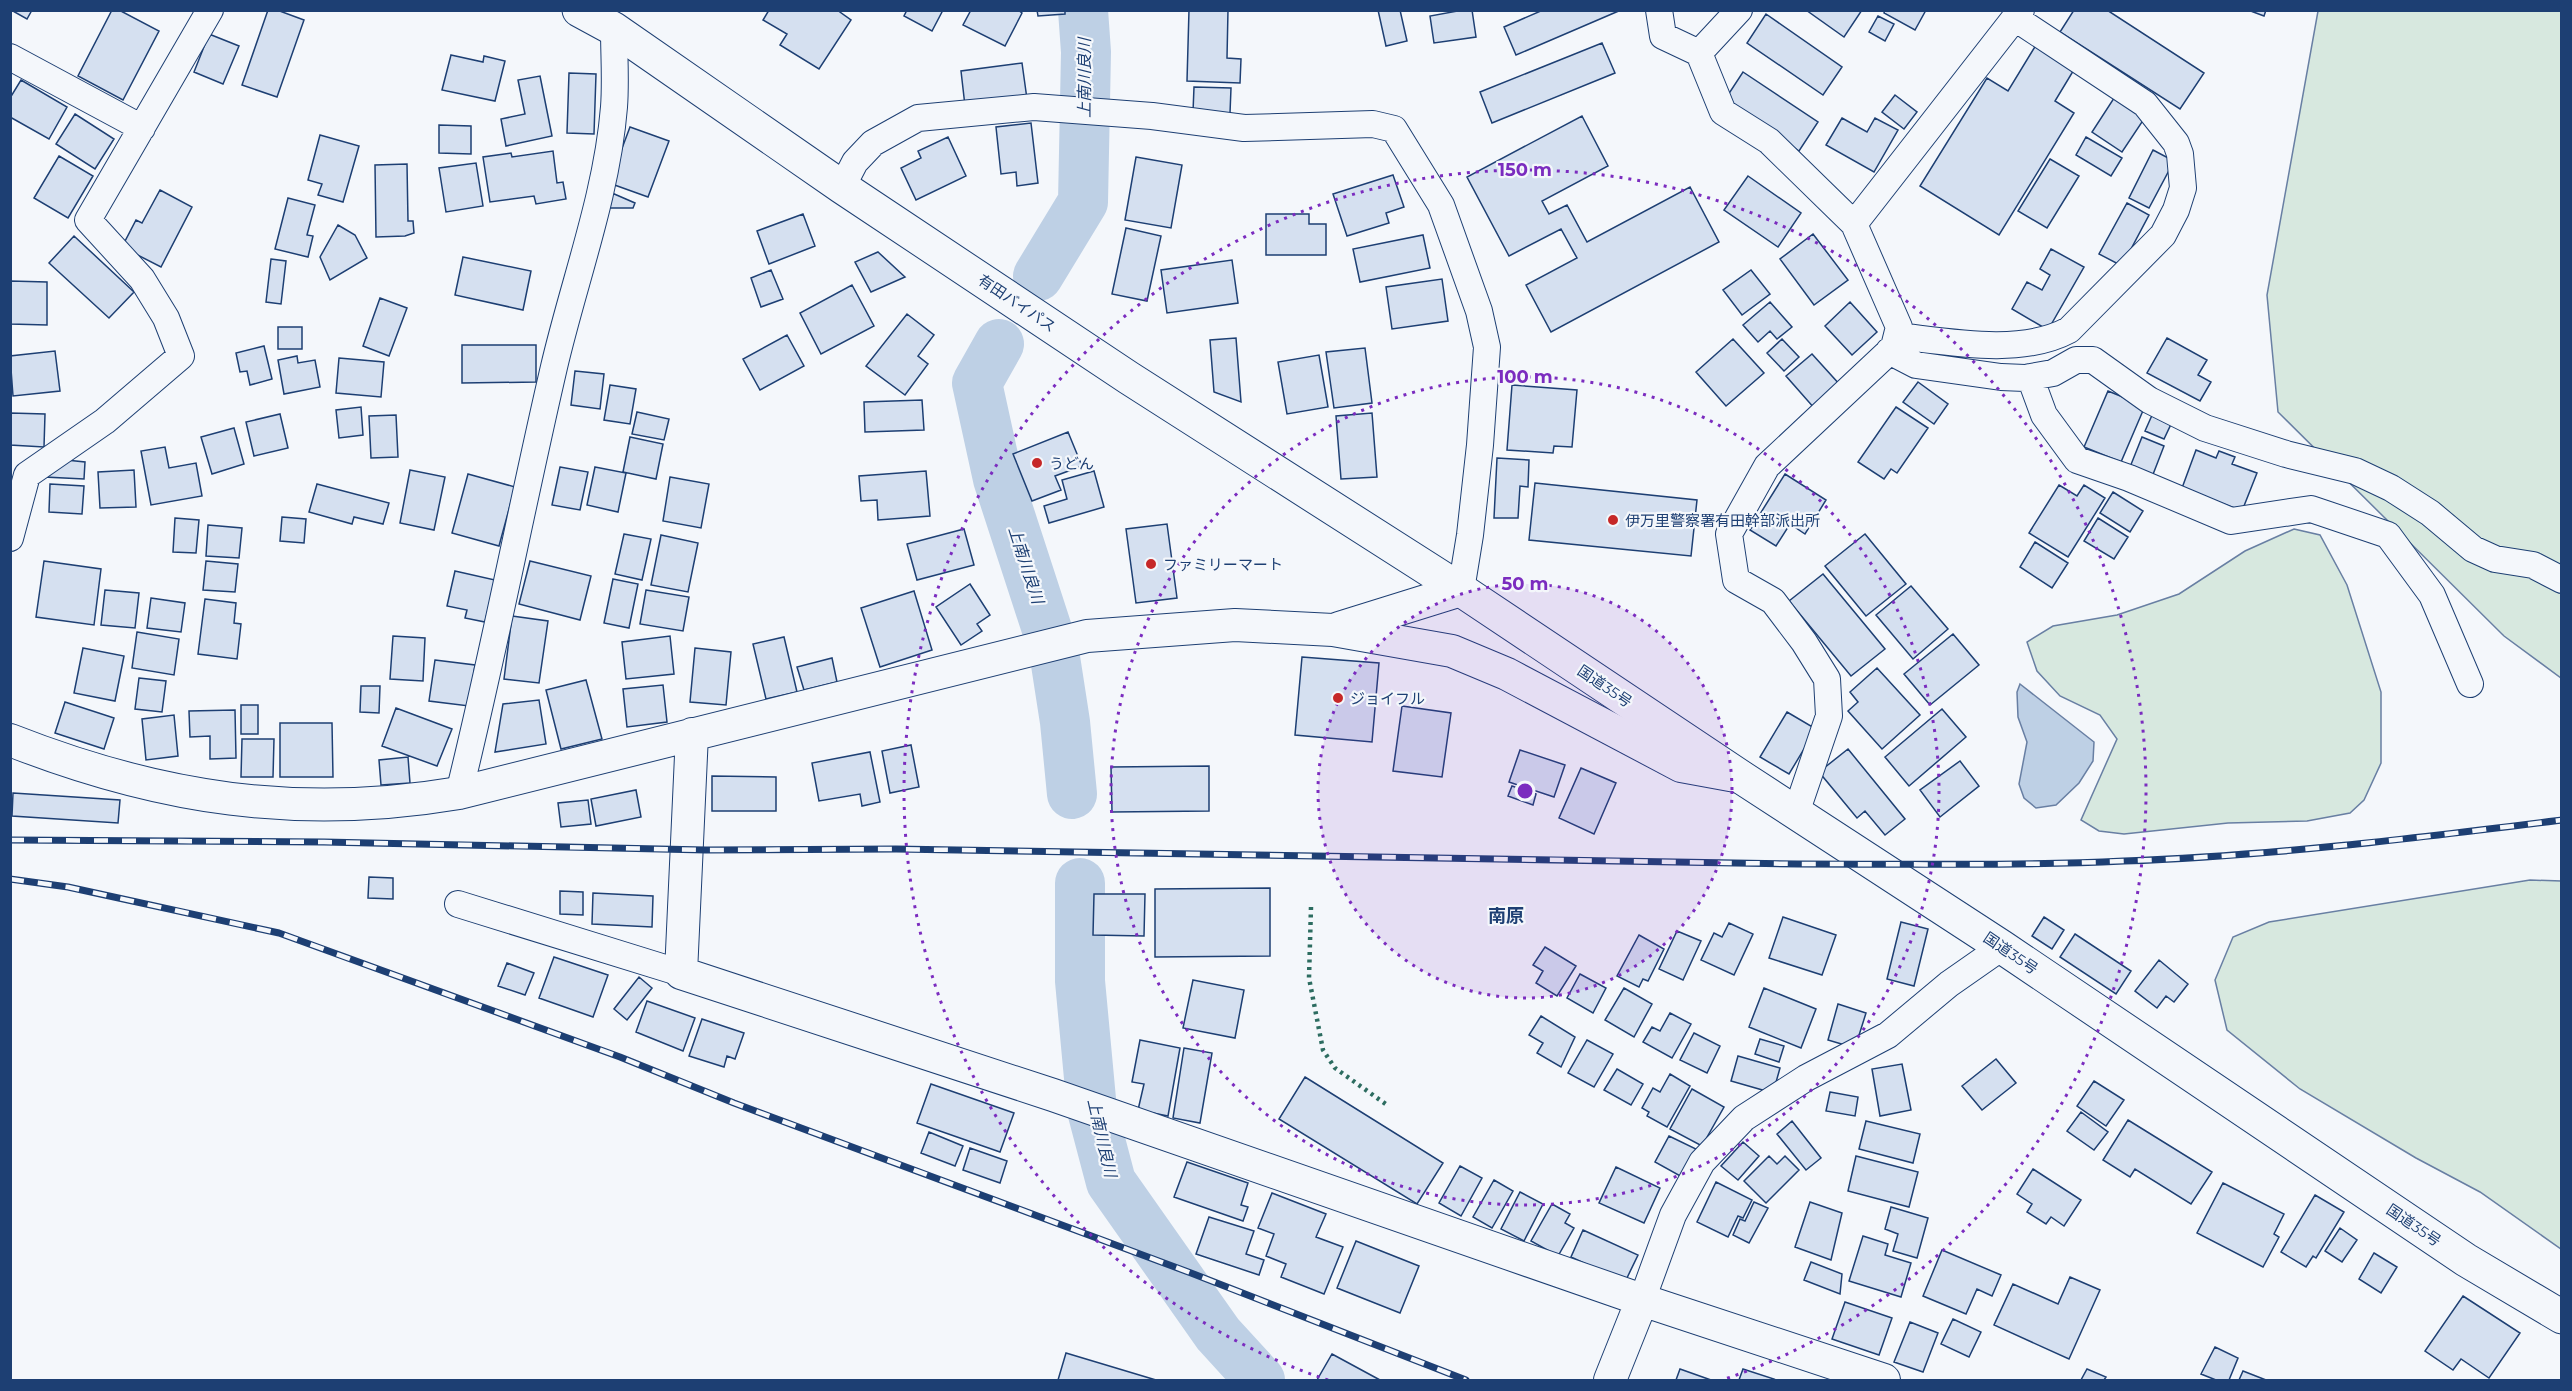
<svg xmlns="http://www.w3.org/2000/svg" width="2572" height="1391" font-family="Montserrat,'Noto Sans JP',sans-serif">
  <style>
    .green { fill: #d7e8df; stroke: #687fa3; stroke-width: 1.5 }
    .water { fill: #bed0e5; stroke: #687fa3; stroke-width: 1.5 }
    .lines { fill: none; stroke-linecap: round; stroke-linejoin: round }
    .river { stroke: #bed0e5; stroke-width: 50 }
    .building { fill: #d5e0f0; stroke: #1d3f73; stroke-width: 1.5 }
    .minor-casing { stroke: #1d3f73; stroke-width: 28 }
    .tertiary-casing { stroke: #1d3f73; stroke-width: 34 }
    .trunk-casing { stroke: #1d3f73; stroke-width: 35 }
    .minor { stroke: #f4f7fb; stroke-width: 26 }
    .tertiary { stroke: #f4f7fb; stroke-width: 32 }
    .trunk { stroke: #f4f7fb; stroke-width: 33 }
    .rail-casing { stroke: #1d3f73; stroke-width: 7 }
    .rail { stroke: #f4f7fb; stroke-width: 4.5; stroke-dasharray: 14; stroke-linecap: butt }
    .hedge { stroke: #2c6c60; stroke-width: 4.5; stroke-dasharray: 3 4.5; stroke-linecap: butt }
    .ring { fill: none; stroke: #7b2cbf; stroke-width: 3; stroke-dasharray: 3 6 }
    .poi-dot { fill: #c62828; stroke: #f4f7fb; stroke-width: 2 }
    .labels { text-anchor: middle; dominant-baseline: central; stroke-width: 4.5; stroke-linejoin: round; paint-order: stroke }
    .street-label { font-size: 15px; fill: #1d3f73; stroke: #f4f7fb }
    .poi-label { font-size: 15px; fill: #1d3f73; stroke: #f4f7fb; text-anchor: start }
    .water-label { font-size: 16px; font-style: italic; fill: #1d3f73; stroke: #f4f7fb }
    .quarter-label { font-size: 18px; font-weight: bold; fill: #1d3f73; stroke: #f4f7fb }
    .centre { fill: #7b2cbf; stroke: #f4f7fb; stroke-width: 3 }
    .ring-label { font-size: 18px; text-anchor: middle; font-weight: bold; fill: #7b2cbf; stroke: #f4f7fb; stroke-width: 4.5; stroke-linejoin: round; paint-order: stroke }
  </style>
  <rect width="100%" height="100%" fill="#f4f7fb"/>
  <path class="green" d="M2318,11h243v667l-57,-42 -226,-224 -11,-117z
    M2294,529l26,6 27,50 34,107v71l-17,37 -14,13 -43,8 -79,2 -104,11 -25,-3 -18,-11 36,-81 -17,-24 -40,-19 -23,-25 -10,-29 26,-16 64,-11 62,-21 66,-43z
    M2530,880l31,1v368l-81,-57 -64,-34 -116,-69 -73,-59 -12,-50 18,-43 36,-15z"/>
  <path class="water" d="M2020,684l74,58 -1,19 -14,22 -23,22 -20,3 -12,-10 -5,-14 8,-42 -9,-25 -1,-25z"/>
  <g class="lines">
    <path class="river" d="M1038,276l45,-74 3,-150 -3,-42
      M999,344l-22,39 21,96 56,172 11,71 7,72
      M1080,883v98l12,129 19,72 107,152 42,46"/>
  </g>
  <path class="building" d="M11,10h21l-5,9z
    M112,10h7l40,21 -36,69 -45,-24z
    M268,10h9l27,10 -27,77 -35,-12z
    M769,10h68l14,10 -32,49 -39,-24 7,-11 -24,-14z
    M907,10h36l-11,21 -28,-15z
    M971,10h47l4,3 -17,33 -42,-21z
    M1037,10h28v4l-27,2z
    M1189,10h39l-1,48 14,1 -1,24 -53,-2z
    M1378,10h22l7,31 -21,5z
    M1463,10h9l4,27 -42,6 -4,-27z
    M1543,10h78l-105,45 -12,-28z
    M1806,10h56l-18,27z
    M1885,10h41l-11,20 -31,-17z
    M2074,10h33l97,63 -24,36 -120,-77z
    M2248,10h18l-2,6z
    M1766,14l76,53 -19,28 -76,-52z
    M1878,16l16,8 -9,17 -16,-9z
    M209,34l30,12 -16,38 -29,-12z
    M1602,43l13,30 -123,50 -12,-31z
    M2036,45l39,23 -20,33 19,12 -75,122 -79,-49 67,-108 21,13z
    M451,55l32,7 1,-6 21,5 -10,40 -53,-11z
    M1022,63l5,36 -62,7 -4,-35z
    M1743,72l75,50 -19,29 -75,-50z
    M569,73l27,1 -2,60 -27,-1z
    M540,76l12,60 -46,10 -5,-27 24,-5 -7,-34z
    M21,80l46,27 -18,32 -39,-22v-19z
    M1194,87l37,1 -1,25 -37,-1z
    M1895,95l22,17 -13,17 -22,-17z
    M2116,95l30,21 -24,36 -30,-20z
    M75,114l39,25 -19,30 -39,-25z
    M1582,116l26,50 -66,35 7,13 18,-9 20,37 103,-55 29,55 -168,90 -25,-47 51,-27 -16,-29 -52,27 -42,-79z
    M1842,118l25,14 8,-14 23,12 -24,42 -48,-27z
    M1031,123l7,60 -21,3 -1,-14 -15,2 -5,-47z
    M439,125l32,1v28l-32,-1z
    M630,127l39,14 -21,56 -39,-14z
    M320,135l39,11 -16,56 -25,-7 4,-11 -14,-4z
    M948,137l18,39 -50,24 -15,-32 20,-10 -3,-7z
    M2086,137l36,21 -11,18 -35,-21z
    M2153,150l21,11 -25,47 -20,-10z
    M553,151l4,32 6,-1 3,17 -30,5 -2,-8 -44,6 -7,-45 28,-4 1,4z
    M59,156l34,20 -25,42 -34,-20z
    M1136,157l46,8 -11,63 -46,-8z
    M2050,159l29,17 -32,52 -29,-17z
    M476,163l7,43 -37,6 -7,-44z
    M407,164l1,57h5l1,12 -9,3 -29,1 -1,-72z
    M1393,175l11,32 -18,6 3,10 -42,13 -14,-42z
    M1748,176l53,37 -23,34 -54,-37z
    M160,190l32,17 -31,60 -39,-20 14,-27 6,3z
    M612,193l23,10 -2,5h-23z
    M288,198l27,7 -8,30 6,1 -5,21 -33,-8z
    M2127,203l22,12 -27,51 -23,-12z
    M803,214l12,32 -46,18 -12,-33z
    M1266,214h43v10h17v31h-60z
    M338,225l17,10 12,23 -37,22 -10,-23z
    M1126,228l35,8 -14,65 -35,-7z
    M1813,234l35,46 -34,25 -34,-46z
    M1423,235l7,33 -70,14 -7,-33z
    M74,236l60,56 -25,26 -60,-55z
    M2051,249l33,18 -36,63 -36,-21 15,-27 15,8 8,-15 -10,-6z
    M878,252l27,25 -34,15 -16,-30z
    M463,257l68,14 -8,39 -68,-15z
    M271,259l15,2 -5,43 -15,-2z
    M1232,260l6,43 -71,10 -6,-43z
    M771,270l12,29 -22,8 -10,-29z
    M1751,270l19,24 -28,21 -19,-25z
    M1442,279l6,42 -56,8 -6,-42z
    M10,281l37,1v43l-37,-1z
    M852,285l22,41 -53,28 -21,-41z
    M380,298l27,10 -18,48 -26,-10z
    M1770,302l22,25 -15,12 -7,-8 -12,11 -15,-17z
    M1850,302l27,30 -25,23 -27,-29z
    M907,314l27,21 -16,21 10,8 -23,31 -39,-29z
    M278,327h24v22h-24z
    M787,335l17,31 -44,24 -17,-31z
    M1236,338l5,64 -27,-10 -4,-52z
    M2167,338l40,22 -9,15 13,7 -11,19 -53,-28z
    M1733,339l31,34 -38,33 -30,-34z
    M1782,339l17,18 -15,14 -17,-18z
    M462,345h74v37l-74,1z
    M264,346l8,33 -22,6 -3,-14 -7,1 -4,-19z
    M1365,348l7,55 -38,5 -8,-56z
    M55,351l5,40 -47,5 -3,-40z
    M1812,354l29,32 -26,23 -29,-33z
    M1319,355l9,52 -41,7 -9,-52z
    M297,356l1,7 17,-3 5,27 -36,7 -6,-34z
    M339,358l45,4 -3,35 -45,-4z
    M575,371l29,3 -4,35 -29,-4z
    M1918,382l30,22 -14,20 -31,-22z
    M610,385l26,4 -6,35 -26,-4z
    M1512,385l65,5 -5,57 -18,-1 -1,7 -46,-3z
    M2108,391l37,15 -24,56 -37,-15z
    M922,400l2,30 -59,2 -1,-30z
    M361,407l2,28 -24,3 -3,-28z
    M1896,407l32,21 -31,45 -6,-4 -7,10 -26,-17z
    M637,412l32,7 -5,21 -32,-6z
    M10,413l35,1 -1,33 -34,-2z
    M1372,413l5,64 -36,2 -5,-63z
    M2153,413l19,9 -8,17 -19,-8z
    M280,414l8,34 -34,8 -8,-34z
    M396,415l2,42 -27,1 -2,-42z
    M234,428l10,36 -32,10 -11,-37z
    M1068,432l14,34 -27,10 6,14 -29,11 -19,-47z
    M630,437l33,7 -7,35 -33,-7z
    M2142,437l22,9 -12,31 -22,-10z
    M165,447l4,21 27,-5 6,33 -51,9 -10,-54z
    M2196,450l20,8 3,-7 16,6 -3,7 25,9 -15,38 -60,-23z
    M1497,458l32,2 -1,27 -8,-1 -2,32h-24z
    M66,460l19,2 -1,17 -39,-2z
    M560,467l28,5 -8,38 -28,-5z
    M595,467l31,6 -8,39 -31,-7z
    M134,470l2,37 -36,1 -2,-36z
    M410,470l35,7 -11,53 -34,-7z
    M926,471l4,45 -52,4 -1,-20 -16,1 -2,-25z
    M1094,471l10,36 -55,16 -5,-17 23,-7 -5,-19z
    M468,474l47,13 -16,59 -47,-13z
    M1785,474l41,26 -21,34 -15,-10 -14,22 -26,-16z
    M670,477l39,7 -8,44 -38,-7z
    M1535,483l162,17 -6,56 -162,-16z
    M50,484l34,2 -2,28 -33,-2z
    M317,484l72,19 -6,21 -29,-7 -2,7 -43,-12z
    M2059,485l18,11 7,-11 21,13 -37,59 -39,-24z
    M2113,492l30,19 -13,21 -30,-19z
    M282,517l24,2 -2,24 -24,-2z
    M175,518l24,2 -3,33 -23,-1z
    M2098,518l30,19 -14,22 -30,-18z
    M1167,524l10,74 -41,5 -10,-74z
    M208,525l34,3 -3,30 -33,-2z
    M964,529l10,36 -57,15 -10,-36z
    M624,534l27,5 -9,41 -27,-6z
    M1865,534l41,50 -40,32 -41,-50z
    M661,535l37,8 -10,49 -37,-7z
    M2035,542l33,21 -16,25 -32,-21z
    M44,561l57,8 -7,56 -58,-8z
    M206,561l32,3 -3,28 -32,-2z
    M530,561l61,15 -11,44 -61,-16z
    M455,571l40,9 -10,42 -20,-4 2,-8 -20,-4z
    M1823,574l62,75 -34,27 -62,-75z
    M613,579l25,5 -9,44 -25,-5z
    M970,584l20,31 -13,9 5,7 -21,14 -25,-38z
    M1911,586l37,43 -35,30 -37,-44z
    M105,590l34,3 -4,35 -34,-3z
    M646,590l43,7 -6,34 -43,-7z
    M914,591l18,59 -52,17 -19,-59z
    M151,598l34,5 -4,29 -34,-4z
    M205,599l31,4 -2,20 7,1 -4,35 -39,-5z
    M512,616l36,5 -9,62 -35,-4z
    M137,632l42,7 -5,36 -42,-7z
    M1953,634l26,31 -49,40 -26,-31z
    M393,636l32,2 -2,43 -33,-2z
    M670,636l4,38 -48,5 -4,-37z
    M784,637l13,55 -31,7 -13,-55z
    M83,648l41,8 -9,45 -41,-8z
    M695,648l36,4 -5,53 -36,-3z
    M1302,657l77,6 -7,79 -77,-7z
    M832,658l5,24 -33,8 -7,-23z
    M435,660l40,5 -6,41 -40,-5z
    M1877,668l43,47 -38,34 -34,-38 10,-9 -8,-10z
    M139,678l27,3 -4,31 -27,-3z
    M586,680l16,59 -41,10 -15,-59z
    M663,685l4,37 -40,5 -4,-38z
    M361,686h19l-1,27 -19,-1z
    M539,700l7,44 -51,8 8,-48z
    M65,702l49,16 -10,31 -49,-16z
    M241,705h17v29h-17z
    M1402,706l49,7 -9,64 -49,-6z
    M396,708l56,21 -15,37 -55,-20z
    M1942,709l24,28 -57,49 -24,-29z
    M235,710l1,48 -26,1v-23l-20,1 -1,-26z
    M1787,712l29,17 -27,45 -29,-17z
    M174,715l4,41 -32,4 -4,-41z
    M280,723h52l1,54h-53z
    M242,739h32l-1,38h-32z
    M911,745l8,42 -29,6 -8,-42z
    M1848,749l57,70 -20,16 -20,-24 -8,7 -38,-46z
    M1520,750l45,15 -11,32 -45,-15z
    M870,752l10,50 -18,4 -2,-12 -41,7 -7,-38z
    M408,757l2,26 -29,2 -2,-25z
    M1960,761l19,25 -39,31 -20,-27z
    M1209,766v45l-97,1 -1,-45z
    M1581,768l35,15 -22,51 -35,-16z
    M712,776l64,1v34h-64z
    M1512,786l24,8 -3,11 -25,-9z
    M636,790l5,27 -45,9 -5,-27z
    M13,793l107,7 -2,23 -106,-7z
    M588,800l3,24 -30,3 -3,-24z
    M369,877l24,1v21l-25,-1z
    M1270,888v68l-115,1v-68z
    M560,891l23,1v23l-23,-1z
    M593,893l60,3 -1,31 -60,-3z
    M1094,894h51l-1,42 -51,-1z
    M1783,917l53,18 -14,40 -53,-17z
    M2044,917l20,13 -12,19 -20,-13z
    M1901,922l27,7 -14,57 -27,-7z
    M1729,923l24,11 -19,41 -33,-15 13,-27 8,4z
    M1677,931l24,10 -18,39 -24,-11z
    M2075,934l56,37 -15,23 -56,-37z
    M1639,935l25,14 -16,32 -5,-2 -4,8 -22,-11z
    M1545,947l31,19 -19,30 -21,-13 7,-12 -10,-6z
    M554,957l54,18 -15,42 -54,-19z
    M2159,960l29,24 -14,18 -8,-6 -9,12 -22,-17z
    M507,963l27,10 -9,22 -27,-9z
    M1580,974l26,14 -13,25 -26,-15z
    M639,977l13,11 -25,32 -13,-11z
    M1193,980l51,10 -9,48 -52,-10z
    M1624,988l28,16 -18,33 -29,-17z
    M1764,988l52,21 -15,39 -52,-21z
    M647,1001l48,17 -12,33 -47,-19z
    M1838,1004l28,9 -11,35 -27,-8z
    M1670,1013l21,11 -19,34 -29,-16 9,-15 8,4z
    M1541,1016l34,21 -14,30 -24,-14 6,-10 -14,-8z
    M702,1019l42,14 -9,26 -8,-3 -3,11 -35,-11z
    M1694,1033l26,13 -13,27 -27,-13z
    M1760,1039l24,7 -5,16 -24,-8z
    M1140,1040l40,8 -12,68 -30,-6 6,-26 -12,-2z
    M1587,1040l26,14 -19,33 -26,-14z
    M1184,1048l28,5 -12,70 -27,-5z
    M1738,1056l42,12 -7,25 -42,-12z
    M1996,1059l20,24 -34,27 -20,-24z
    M1902,1064l9,46 -31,6 -8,-47z
    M1617,1069l26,15 -12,21 -27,-15z
    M1670,1074l20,12 -23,41 -20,-11 2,-4 -7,-4 11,-20 7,4z
    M1305,1077l138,86 -26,41 -138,-85z
    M2094,1081l30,19 -18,26 -29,-20z
    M931,1084l83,29 -14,39 -83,-29z
    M1692,1089l32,18 -22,39 -32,-17z
    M1830,1092l28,5 -3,19 -29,-5z
    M2081,1112l27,20 -14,18 -27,-19z
    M2128,1120l84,52 -21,32 -56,-35 -5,8 -27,-17z
    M1792,1121l29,37 -15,12 -29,-36z
    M1866,1121l54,13 -7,29 -54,-14z
    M929,1132l34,14 -8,20 -34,-13z
    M1669,1136l27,13 -14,28 -27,-15z
    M1743,1142l16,14 -21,24 -17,-14z
    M970,1148l37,13 -7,22 -37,-13z
    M1769,1156l8,8 8,-8 14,14 -33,33 -22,-22z
    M1856,1156l62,16 -9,35 -61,-16z
    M1187,1162l61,21 -7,22 7,2 -5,14 -69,-24z
    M1460,1166l22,12 -21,38 -22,-13z
    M1616,1167l44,21 -16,35 -45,-20z
    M2033,1169l48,31 -17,26 -13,-9 -5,7 -19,-12 5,-8 -15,-10z
    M1494,1180l19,11 -21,37 -19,-11z
    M1716,1182l36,18 -9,18 -5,-2 -10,21 -31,-15z
    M2223,1183l61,31 -10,20 5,3 -16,30 -66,-34z
    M1520,1192l23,12 -19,37 -23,-12z
    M1272,1193l54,21 -10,23 27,10 -19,47 -43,-17 5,-13 -20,-8 8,-22 -16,-6z
    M2315,1195l29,17 -28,46 -3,-2 -7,11 -25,-15z
    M1754,1202l14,6 -19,35 -16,-8 7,-16 5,2z
    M1810,1202l32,11 -11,47 -36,-13z
    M1552,1204l18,10 -5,9 9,5 -16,28 -27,-15z
    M1891,1207l37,11 -11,40 -24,-7 5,-17 -13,-5z
    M1209,1217l45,14 -8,23 18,6 -5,15 -63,-21z
    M2340,1228l17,12 -15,22 -17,-11z
    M1583,1230l55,25 -13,27 -54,-25z
    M1863,1236l25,8 -3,11 26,8 -10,34 -52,-16z
    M1356,1241l63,25 -19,47 -63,-25z
    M1942,1250l59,25 -9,21 -15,-7 -11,25 -43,-18z
    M2374,1253l23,14 -16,26 -22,-14z
    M1811,1262l31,12 -2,20 -36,-14z
    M2070,1277l30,13 -31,69 -75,-34 19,-41 45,20z
    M2463,1296l57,37 -31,45 -28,-19 -8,11 -28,-19z
    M1845,1302l47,16 -13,37 -47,-16z
    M1953,1319l28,13 -12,25 -28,-13z
    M1910,1322l28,11 -15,39 -29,-10z
    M2215,1347l23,11 -9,22h-13l-15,-6z
    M1066,1353l90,27h-98z
    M1332,1354l48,26h-63z
    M1680,1369l31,11h-35z
    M1743,1369l31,10 -1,1h-34z
    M2087,1369l19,8 -2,3h-23z
    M2243,1371l23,9h-27z"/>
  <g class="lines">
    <defs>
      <path id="minor" d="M1659,10l4,26 36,17 24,59 46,29 85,83 45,103 -5,20 -127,119 -38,68 7,46 37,21 31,41 23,37 2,37 -33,97
        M1699,53l40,-43
        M10,57l132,71
        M842,187l13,-25 18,-19 45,-25 116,-11 118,9 92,12 129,-4 21,5 47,76 38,106 8,36 -7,98 -10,90 -9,55
        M1854,224l167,-214
        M1897,336c53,6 124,20 172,-6l94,-95 13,-25 7,-22 -3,-34 -4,-11 -31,-39 -130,-86
        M1889,351l27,14 85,12 24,1 28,-5 23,-13h17l56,40 56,28 81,26 69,17 36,17 39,25 43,36 22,10 38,6 29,15
        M2030,377l14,38 33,45 52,18 102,43 80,-12 77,26 44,60 38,89
        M10,538l17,-63 78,-54 76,-65 -15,-38 -24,-39 -54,-59 122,-210
        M459,793c35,-141 62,-284 95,-426 20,-86 53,-172 60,-260 2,-26 0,-52 0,-78
        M458,904l223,69
        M1642,1300l31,-85 29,-53 42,-44 62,-40 82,-43 61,-51 53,-37"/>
      <path id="tertiary" d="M1339,628l122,-38
        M692,734l-11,239 372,122 589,205 242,80
        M10,740c150,59 289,80 449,53l628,-157 148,-11 98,5 119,21 55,23 174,92 60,11
        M1610,1380l32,-80"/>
      <path id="trunk" d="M579,10l35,19 228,158 287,191 332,212 280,187 261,170 464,313 96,57"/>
    </defs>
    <use href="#minor" class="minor-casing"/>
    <use href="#tertiary" class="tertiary-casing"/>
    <use href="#trunk" class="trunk-casing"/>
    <use href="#minor" class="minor"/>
    <use href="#tertiary" class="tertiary"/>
    <use href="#trunk" class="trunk"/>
    <defs>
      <path id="rail" d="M10,840l314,2 382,8 190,-1 902,15c109,0 218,2 326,-3 147,-5 292,-23 438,-41
        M10,879l58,8 211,46 341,124 114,46 457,170 275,107"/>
    </defs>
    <use href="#rail" class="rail-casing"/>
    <use href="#rail" class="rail"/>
    <path class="hedge" d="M1311,907l-2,71 14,72 12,18 52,37"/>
  </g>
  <circle cx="1525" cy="791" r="207" fill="#7b2cbf" fill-opacity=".12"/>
  <g class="ring">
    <circle cx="1525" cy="791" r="207"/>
    <circle cx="1525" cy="791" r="414"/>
    <path d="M1328 1380A621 621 0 1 1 1722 1380"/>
  </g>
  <g class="poi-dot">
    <circle cx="1037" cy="463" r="6"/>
    <circle cx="1613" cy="520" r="6"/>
    <circle cx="1151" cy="564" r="6"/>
    <circle cx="1338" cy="698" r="6"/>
  </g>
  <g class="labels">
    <g class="street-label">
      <text transform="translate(1017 303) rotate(34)">有田バイパス</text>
      <text transform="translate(1605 686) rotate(34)">国道35号</text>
      <text transform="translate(2011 953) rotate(34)">国道35号</text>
      <text transform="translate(2414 1225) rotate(34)">国道35号</text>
    </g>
    <g class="poi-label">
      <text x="1049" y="463">うどん</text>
      <text x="1625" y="520">伊万里警察署有田幹部派出所</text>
      <text x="1163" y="564">ファミリーマート</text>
      <text x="1350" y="698">ジョイフル</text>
    </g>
    <g class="water-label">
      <text transform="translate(1084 78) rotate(-90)">上南川良川</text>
      <text transform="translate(1026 565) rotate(72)">上南川良川</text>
      <text transform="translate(1102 1138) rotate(77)">上南川良川</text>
    </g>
    <g class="quarter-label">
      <text x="1506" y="916">南原</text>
    </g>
  </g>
  <circle cx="1525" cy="791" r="9" class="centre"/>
  <g class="ring-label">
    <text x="1525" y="176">150 m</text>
    <text x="1525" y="383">100 m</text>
    <text x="1525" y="590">50 m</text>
  </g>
  <rect width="2572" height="1391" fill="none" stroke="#1d3f73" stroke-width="24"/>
</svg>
